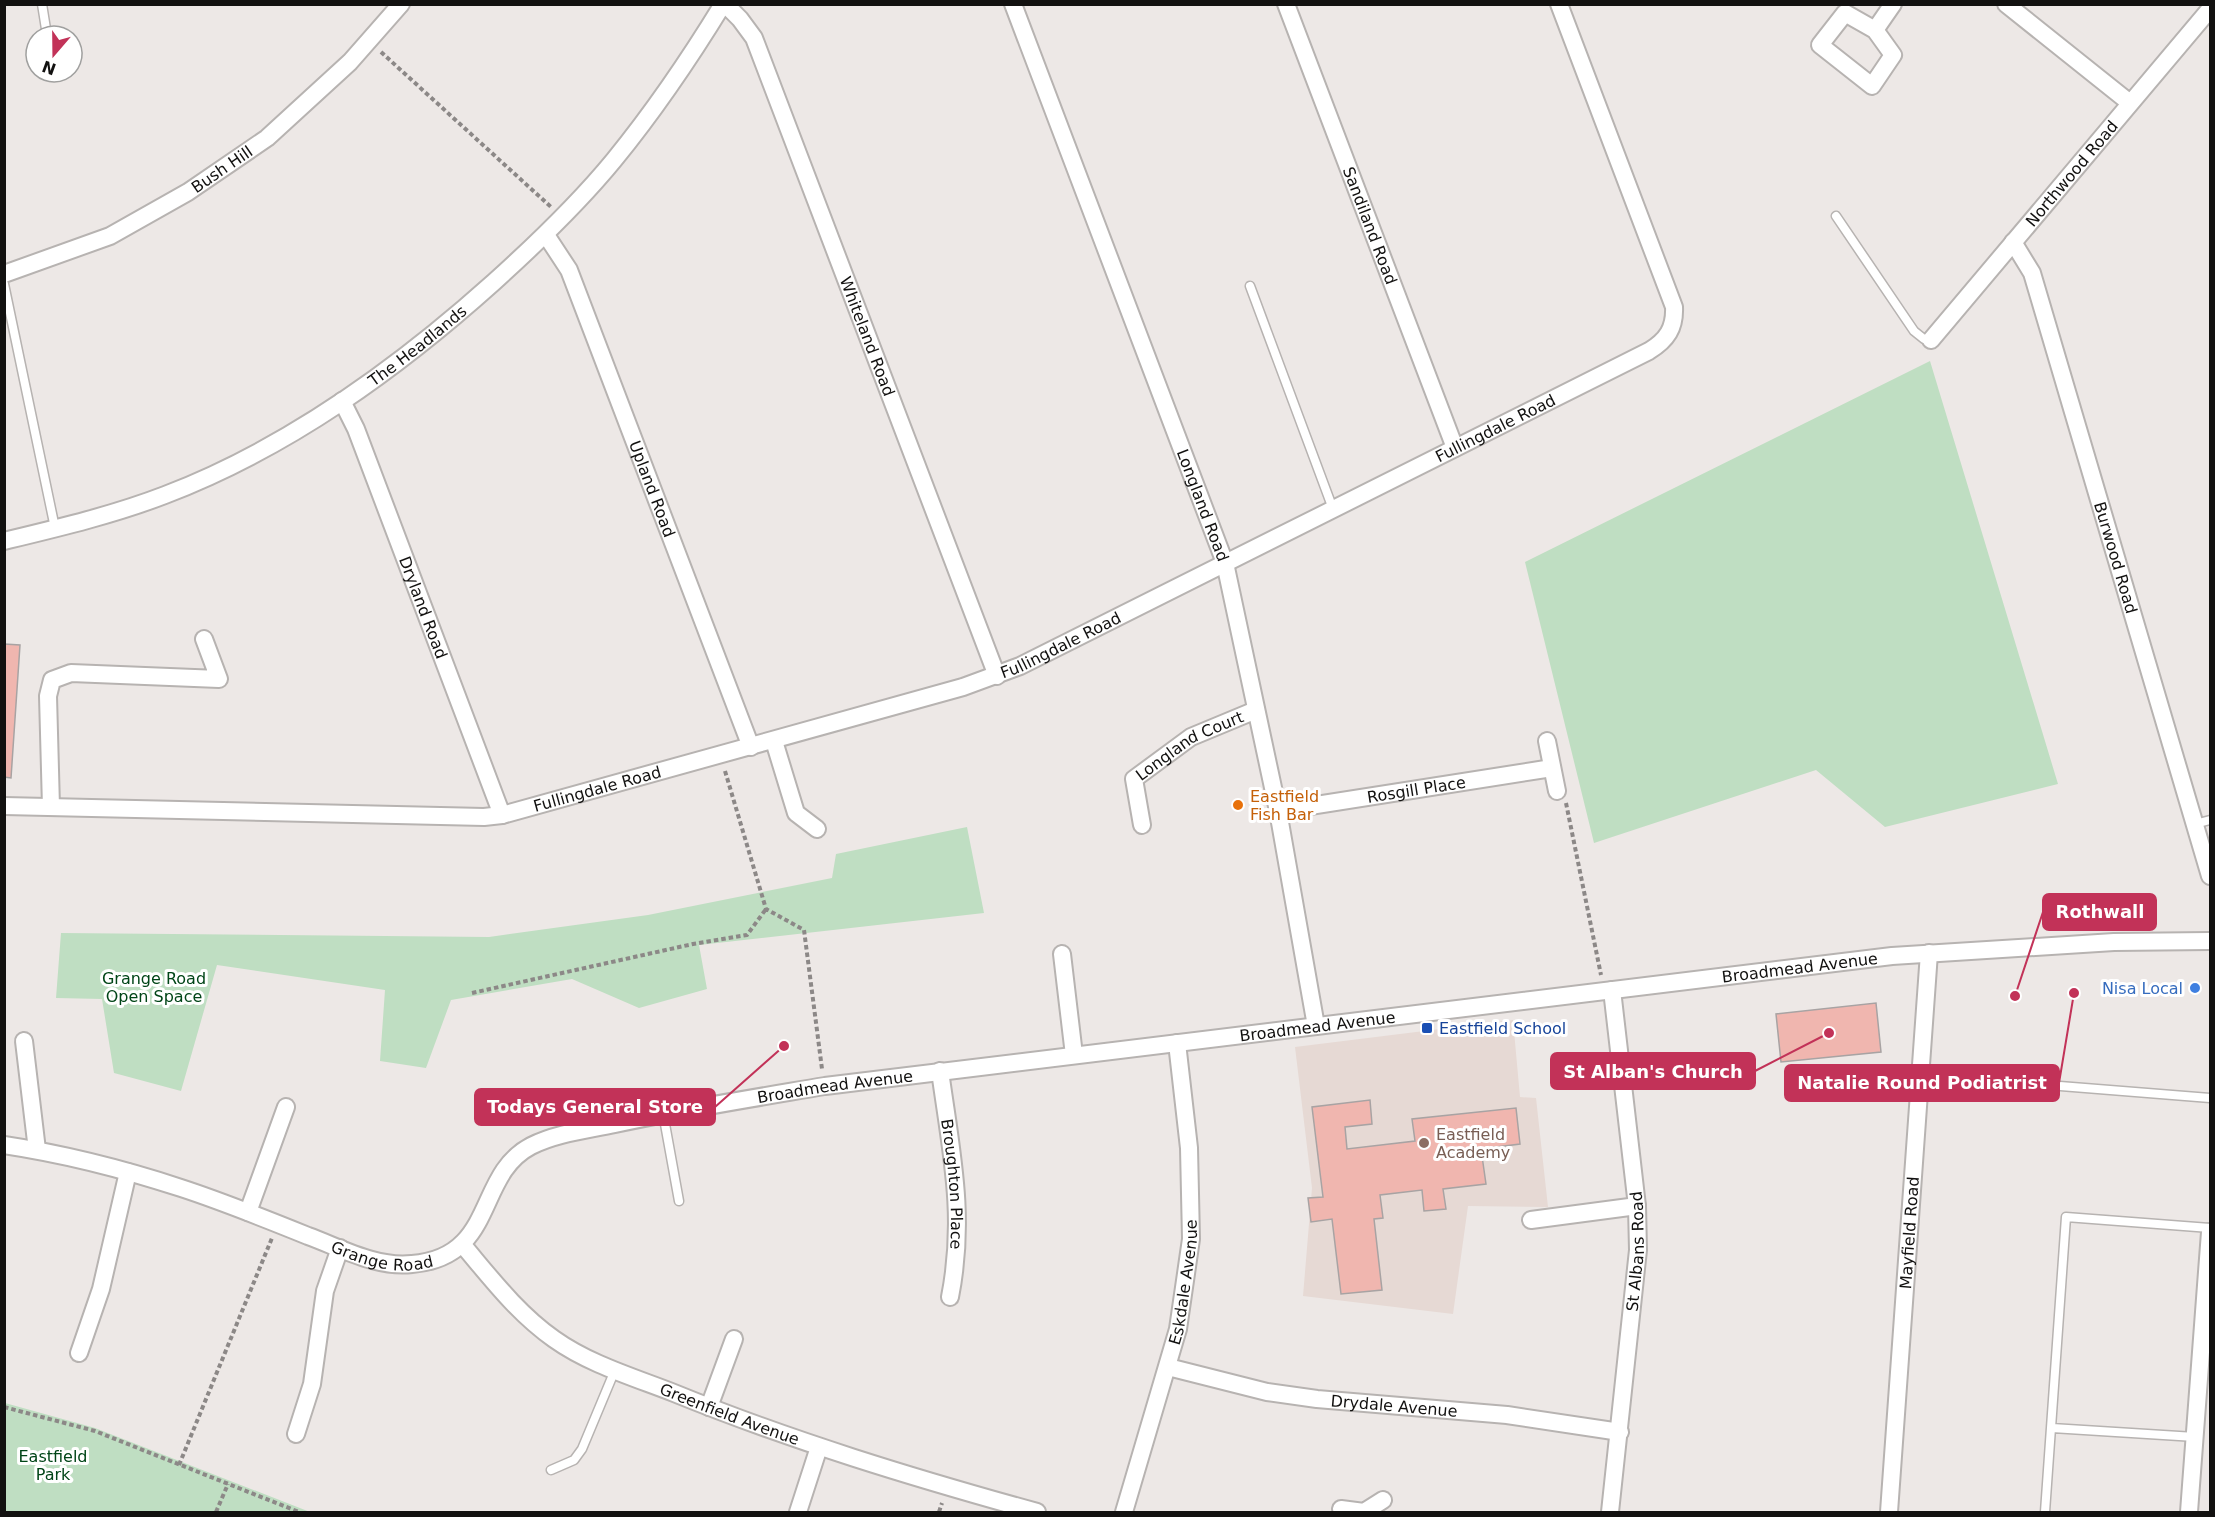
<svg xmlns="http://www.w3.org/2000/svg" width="2215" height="1517" font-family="'DejaVu Sans',sans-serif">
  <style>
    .built { fill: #e6d9d4 }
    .green { fill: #bfdec2 }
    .building { fill: #f0b6af; stroke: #a8a3a3; stroke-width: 1.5 }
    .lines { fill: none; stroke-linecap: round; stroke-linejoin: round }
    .lane-casing { stroke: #b7b3b1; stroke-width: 11 }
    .street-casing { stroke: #b7b3b1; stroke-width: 20 }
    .path { stroke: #8c8887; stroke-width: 4; stroke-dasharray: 4.5 3; stroke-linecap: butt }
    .lane { stroke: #fff; stroke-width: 8 }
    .street { stroke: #fff; stroke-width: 16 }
    .food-dot { fill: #e8710a; stroke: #fff; stroke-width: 2 }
    .shop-dot { fill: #3f7fe0; stroke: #fff; stroke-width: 2 }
    .transit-dot { fill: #1a4fb4; stroke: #fff; stroke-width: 2 }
    .education-dot { fill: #8d6e63; stroke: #fff; stroke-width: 2 }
    .labels { text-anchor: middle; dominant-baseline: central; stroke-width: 6; stroke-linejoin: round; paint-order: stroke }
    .street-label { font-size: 16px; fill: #121110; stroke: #fff }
    .food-label { font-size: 16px; fill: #c56008; stroke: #fff; text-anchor: start }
    .park-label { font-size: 16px; fill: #004517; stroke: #fff }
    .shop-label { font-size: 16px; fill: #366cbe; stroke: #fff; text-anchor: end }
    .transit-label { font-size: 16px; fill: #164399; stroke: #fff; text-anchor: start }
    .education-label { font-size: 16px; fill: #785e54; stroke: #fff; text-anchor: start }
    .leader { fill: none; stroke: #c23258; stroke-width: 2 }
    .callout-dot { fill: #c23258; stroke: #fff; stroke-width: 2 }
    .callout { fill: #c23258; stroke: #c23258; stroke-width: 2 }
    .callout-label { font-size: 18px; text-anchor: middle; font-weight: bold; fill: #fff }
  </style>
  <rect width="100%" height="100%" fill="#ede8e6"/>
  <path class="built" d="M1513,1020l7,77 16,1 12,109 -80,-1 -15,108 -150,-18 9,-108 -17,-141z"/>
  <path class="green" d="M1930,361l128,423 -173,43 -69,-57 -222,73 -69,-281z
    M967,827l17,86 -285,32 8,44 -68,19 -67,-29 -121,21 -25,68 -46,-7 5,-71 -168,-25 -36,126 -67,-18 -12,-74 -46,-1 5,-65 428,4 159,-22 184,-37 4,-24z
    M5,1403l90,25 215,84h-305z"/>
  <path class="building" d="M4,644l16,1 -9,133 -7,-1z
    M1876,1003l5,49 -100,10 -5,-48z
    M1370,1100l2,24 -27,3 2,22 68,-8 -3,-22 104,-11 4,36 -39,5 5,35 -43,5 3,20 -22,2 -2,-21 -42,5 3,23 -9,1 8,71 -41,4 -9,-75 -21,3 -3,-24 15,-1 -11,-90z"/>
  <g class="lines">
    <defs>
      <path id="lane" d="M42,4l4,25
        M1836,216l78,115 10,8 7,1
        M4,284l51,244
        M1250,286l83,223
        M2195,824l15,-4
        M1922,1075l288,23
        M663,1113l16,88
        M2052,1428l143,9
        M551,1470l23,-10 8,-11 33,-79
        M2045,1512l21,-295 144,11"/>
      <g id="street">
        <path id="s1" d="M725,4l15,15 14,19 243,638"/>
        <path id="s2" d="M1013,4l212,559 53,248 38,215"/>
        <path id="s3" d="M1286,4l169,444"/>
        <path d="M2006,4l124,99"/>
        <path d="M1845,13l30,17 18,25 -21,31 -52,-41z"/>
        <path d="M1875,30l18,-26"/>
        <path id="s4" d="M546,235l23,35 182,477"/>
        <path id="s5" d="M2013,242l19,31 178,603"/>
        <path id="s6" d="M4,274l106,-38 78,-44 79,-54 83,-76 51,-58"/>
        <path id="s7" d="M1931,340l279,-331"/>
        <path id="s8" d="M342,401l14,28 146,386"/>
        <path id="s9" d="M4,541c54,-13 109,-26 161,-46 123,-47 232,-126 329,-213 42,-38 84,-78 120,-122 40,-49 76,-102 109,-156"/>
        <path d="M774,741l22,72 21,16"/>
        <path d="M1547,741l10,50"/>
        <path id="s10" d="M4,806l480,11 18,-2 461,-128 57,-21 629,-315c18,-11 26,-23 25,-44l-115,-303"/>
        <path d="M51,807l-3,-111 4,-16 19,-7 148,6 -15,-40"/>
        <path id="s11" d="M1278,811l274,-43"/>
        <path id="s12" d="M1142,825l-8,-46 57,-42 65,-27"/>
        <path d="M1062,954l12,101"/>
        <path d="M24,1041l13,109"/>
        <path id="s13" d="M940,1071c11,80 26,145 10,226"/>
        <path id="s14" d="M4,1145c60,9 119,24 177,43 43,14 85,31 127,48 33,12 68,32 104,28 85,-7 63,-89 119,-118 26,-13 56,-16 84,-22 69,-15 139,-26 210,-38l1067,-130 222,-14 96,-1"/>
        <path d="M248,1212l38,-105"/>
        <path d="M1531,1220l106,-14"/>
        <path id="s15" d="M462,1244c28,33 55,69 92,95 35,25 79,38 120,54 118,48 240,85 363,119"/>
        <path d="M79,1353l22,-64 27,-117"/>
        <path id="s16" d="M1168,1367l99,25 50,7 190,16 113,17"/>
        <path d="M709,1407l25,-68"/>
        <path d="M296,1434l16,-50 13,-93 15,-43"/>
        <path d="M1341,1509l23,3 19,-12"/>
        <path d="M798,1512l21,-65"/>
        <path id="s17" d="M1124,1512l54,-183 13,-90 -2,-91 -12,-105"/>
        <path id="s18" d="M1610,1512l28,-262 -1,-44 -25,-216"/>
        <path id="s19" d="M1889,1512l40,-559"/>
        <path d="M2189,1512l21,-280"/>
      </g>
    </defs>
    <use href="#lane" class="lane-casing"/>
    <use href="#street" class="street-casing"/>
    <path class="path" d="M381,52l170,155
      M725,771l41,138 38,21 18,139
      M1566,803l35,172
      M472,993l221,-49 54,-9 19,-26
      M4,1407l91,24 204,81
      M179,1465l93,-227
      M216,1512l12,-28
      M939,1512l3,-9"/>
    <use href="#lane" class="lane"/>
    <use href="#street" class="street"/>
  </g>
  <circle class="food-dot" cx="1238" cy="805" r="6"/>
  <circle class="shop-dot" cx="2195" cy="988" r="6"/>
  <rect class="transit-dot" x="1421" y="1022" width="12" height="12" rx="3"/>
  <circle class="education-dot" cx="1424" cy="1143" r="6"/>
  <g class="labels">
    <g class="street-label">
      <text stroke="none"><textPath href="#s6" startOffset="243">Bush Hill</textPath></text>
      <text stroke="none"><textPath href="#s7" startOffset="218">Northwood Road</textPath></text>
      <text stroke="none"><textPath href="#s3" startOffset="237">Sandiland Road</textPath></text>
      <text stroke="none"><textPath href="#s1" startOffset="364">Whiteland Road</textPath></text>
      <text stroke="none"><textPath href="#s9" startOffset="462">The Headlands</textPath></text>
      <text stroke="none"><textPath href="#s10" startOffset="1569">Fullingdale Road</textPath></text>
      <text stroke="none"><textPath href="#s4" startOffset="276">Upland Road</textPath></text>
      <text stroke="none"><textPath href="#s2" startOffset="536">Longland Road</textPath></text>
      <text stroke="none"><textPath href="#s5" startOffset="333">Burwood Road</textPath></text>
      <text stroke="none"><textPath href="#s8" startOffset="222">Dryland Road</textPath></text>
      <text stroke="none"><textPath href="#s10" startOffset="1083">Fullingdale Road</textPath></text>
      <text stroke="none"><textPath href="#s12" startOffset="112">Longland Court</textPath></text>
      <text stroke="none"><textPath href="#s10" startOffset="597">Fullingdale Road</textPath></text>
      <text stroke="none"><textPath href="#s11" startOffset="140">Rosgill Place</textPath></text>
      <text stroke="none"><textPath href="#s14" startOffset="1886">Broadmead Avenue</textPath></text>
      <text stroke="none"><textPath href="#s14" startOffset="1400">Broadmead Avenue</textPath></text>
      <text stroke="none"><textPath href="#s14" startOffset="914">Broadmead Avenue</textPath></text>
      <text stroke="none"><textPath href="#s13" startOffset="114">Broughton Place</textPath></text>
      <text stroke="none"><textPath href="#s19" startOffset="280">Mayfield Road</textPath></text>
      <text stroke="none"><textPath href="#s14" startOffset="396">Grange Road</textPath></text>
      <text stroke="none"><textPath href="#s18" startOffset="262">St Albans Road</textPath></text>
      <text stroke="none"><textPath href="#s17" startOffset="238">Eskdale Avenue</textPath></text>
      <text stroke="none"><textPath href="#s16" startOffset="230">Drydale Avenue</textPath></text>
      <text stroke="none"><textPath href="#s15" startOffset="324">Greenfield Avenue</textPath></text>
    </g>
    <g class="food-label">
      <text x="1250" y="796">Eastfield<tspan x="1250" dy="18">Fish Bar</tspan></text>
    </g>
    <g class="park-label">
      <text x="154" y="978">Grange Road<tspan x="154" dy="18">Open Space</tspan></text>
      <text x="53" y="1456">Eastfield<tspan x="53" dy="18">Park</tspan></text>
    </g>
    <g class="shop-label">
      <text x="2183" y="988">Nisa Local</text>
    </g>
    <g class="transit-label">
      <text x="1439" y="1028">Eastfield School</text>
    </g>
    <g class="education-label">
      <text x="1436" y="1134">Eastfield<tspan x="1436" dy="18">Academy</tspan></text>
    </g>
  </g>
  <path class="leader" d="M2015 996L2043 912M1829 1033L1755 1071M2074 993L2059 1083M784 1046L715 1107"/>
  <g class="callout-dot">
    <circle cx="2015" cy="996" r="6"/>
    <circle cx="1829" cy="1033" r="6"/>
    <circle cx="2074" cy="993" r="6"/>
    <circle cx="784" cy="1046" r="6"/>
  </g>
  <g class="callout">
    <rect x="2043" y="894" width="113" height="36" rx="6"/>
    <rect x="1551" y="1053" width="204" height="36" rx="6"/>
    <rect x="1785" y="1065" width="274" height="36" rx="6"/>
    <rect x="475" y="1089" width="240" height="36" rx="6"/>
  </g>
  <g class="callout-label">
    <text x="2100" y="918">Rothwall</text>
    <text x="1653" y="1078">St Alban's Church</text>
    <text x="1922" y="1089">Natalie Round Podiatrist</text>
    <text x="595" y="1113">Todays General Store</text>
  </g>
  <rect width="2215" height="1517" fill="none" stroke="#121110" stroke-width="12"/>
  <g transform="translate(54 54) rotate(200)"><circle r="28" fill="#ffffff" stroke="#a0a09f" stroke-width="1.5"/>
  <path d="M0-4.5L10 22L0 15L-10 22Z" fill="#c23258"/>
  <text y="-9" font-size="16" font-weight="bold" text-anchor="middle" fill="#121110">N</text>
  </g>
</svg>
